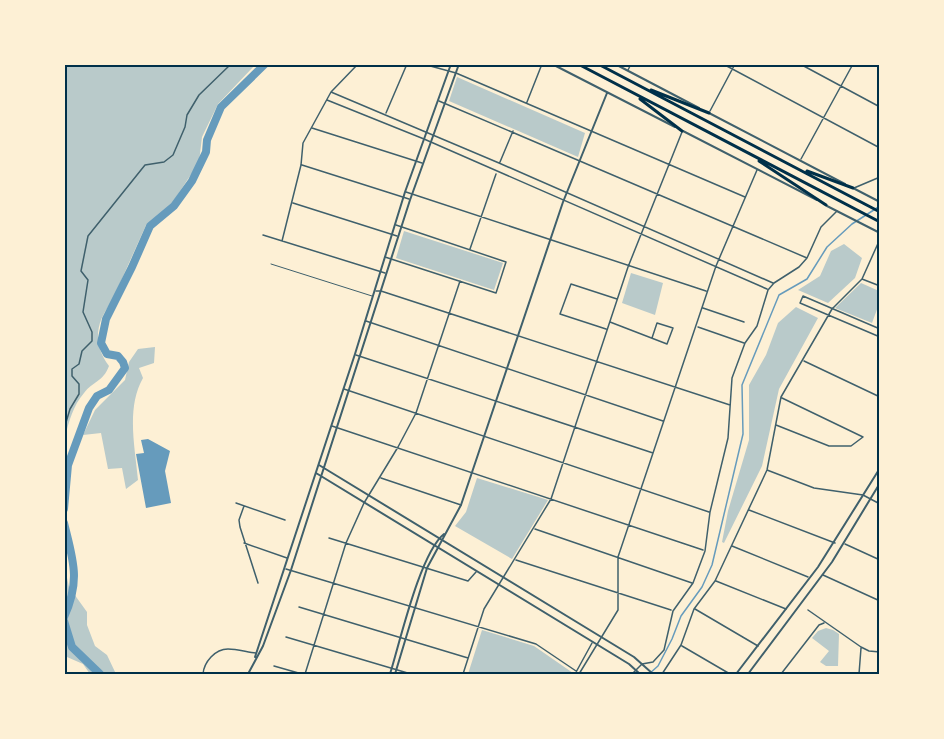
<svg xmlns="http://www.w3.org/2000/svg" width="944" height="739" font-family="'Nunito Sans',sans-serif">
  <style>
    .green { fill: #b9caca }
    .water { fill: #669bbc }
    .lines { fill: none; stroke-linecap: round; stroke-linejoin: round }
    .stream { stroke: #669bbc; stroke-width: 1.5 }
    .river { stroke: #669bbc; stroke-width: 8 }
    .service { stroke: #3f606c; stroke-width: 1 }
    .pedestrian { stroke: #3f606c; stroke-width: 1.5 }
    .minor { stroke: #3f606c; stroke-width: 1.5 }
    .tertiary { stroke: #3f606c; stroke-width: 2 }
    .trunk { stroke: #003049; stroke-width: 3 }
    .neatline { fill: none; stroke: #003049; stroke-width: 2 }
  </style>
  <rect width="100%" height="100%" fill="#fdf0d5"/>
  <path class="green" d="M65,65h190l-37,39 -16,33 -3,25 -30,46 -23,17 -35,78c-16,20 -18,42 -2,63 -6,16 -16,15 -25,27 -11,13 -15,28 -19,44z
    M457,77l128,56 -7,24 -129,-56z
    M404,231l99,32 -9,27 -98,-32z
    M844,244l18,14 -7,20 -27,25 -30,-13 22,-14 11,-25z
    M631,273l32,10 -8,32 -33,-12z
    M861,283l18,8v13l-7,19 -37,-15z
    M796,307l22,11 -39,71 -17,77 -38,77 -2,-1 6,-31 21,-71v-55l17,-30 12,-32z
    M155,347l-1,16 -15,5 4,10c-17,30 -8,69 -5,102l-12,9 -4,-21 -14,1 -7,-36 -18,2 12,-25 30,-30 4,-18 9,-13z
    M477,478l71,22 -36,59 -57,-33 11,-14z
    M64,564l5,23 18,25v13l8,21 12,9 9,19h-26l-7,-10 -16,-7 -2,1z
    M826,628l7,2 6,4 -1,32h-12l-6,-4 9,-11 -17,-13 6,-7z
    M482,630l52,16 39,27v1h-105z"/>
  <path class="water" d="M148,439l22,12 -5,20 6,32 -25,5 -10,-54 8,-1 -3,-13z"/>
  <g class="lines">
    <path class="stream" d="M649,674l9,-8 14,-27 9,-23 21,-29 10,-22 31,-131 -1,-49 37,-90 28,-16 20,-32 25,-23 28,-18"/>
    <path class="river" d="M64,509l4,-44 21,-57 8,-12 12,-6 16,-22 -2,-6 -5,-6 -11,-2 -6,-11 5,-24 26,-52 18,-41 24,-20 18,-25 14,-29 1,-12 14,-33 44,-43
      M64,523c9,37 17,57 0,94
      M64,621l8,26 28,27"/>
    <path class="service" d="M271,264l101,32"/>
    <path class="pedestrian" d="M64,429l6,-20 9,-15v-10l-7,-8v-7l7,-5 3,-13 10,-10v-9l-9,-20 5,-32 -7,-9 7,-35 57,-71 19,-3 9,-7 12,-28 2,-12 12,-20 32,-31"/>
    <path class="minor" d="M423,64l33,9 289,124
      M723,64l157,84
      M800,64l80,43
      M876,64l4,2
      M628,70l3,-6
      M331,92l168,71 274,120
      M327,100l97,39 343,150
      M439,101l368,157
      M527,102l15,-38
      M710,111l25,-47
      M386,113l21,-49
      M312,128l110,35
      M801,159l52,-95
      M500,162l13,-31
      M302,165l107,34
      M854,188l26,-11
      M406,192l300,99
      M293,203l104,33
      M263,235l122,38
      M282,241l19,-76 2,-22 28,-51 27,-28
      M470,249l26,-75
      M385,257l111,36 10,-31 -110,-37
      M862,279l18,7
      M376,291h5l349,114
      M703,308l41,14
      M366,321l297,100
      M610,322l57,22 6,-16 -16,-5 -5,15
      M698,327l46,16
      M606,329l-46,-15 11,-30 46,15
      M880,329l-77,-33 -3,7 80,34
      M356,355l297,98
      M804,361l76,36
      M344,389l365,123
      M776,425l53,21h22l12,-9 -81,-39
      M332,426l371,124
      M767,470l47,18 49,7 17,9
      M381,478l80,27
      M236,503l49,17
      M244,506l-5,14 1,7 18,56
      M749,510l86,33
      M535,529l157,54
      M329,538l139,43 8,-9
      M244,543l43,15
      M845,544l35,16
      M732,546l76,31
      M516,560l155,50
      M286,569l250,75 43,29
      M823,575l57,26
      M716,581l70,28
      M299,607l169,51
      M695,609l63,37
      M808,610l53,37 8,4 11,1
      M286,637l125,37
      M682,646l48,28
      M274,666l28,8
      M203,674c1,-12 12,-25 25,-25 9,0 19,3 28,4
      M305,674l41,-131 18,-40 34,-56 18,-34 44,-132
      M463,674l21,-65 67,-110 77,-232 54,-135
      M575,674l17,-31
      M579,674l39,-64v-53l98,-291 41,-96
      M632,674l10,-10 11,-2 11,-12 9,-39 20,-28 12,-32 5,-39 18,-74 4,-60 13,-35 12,-17 11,-36 6,-7 25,-16 8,-9 14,-31 16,-16
      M662,674l19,-29 13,-36 21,-28 52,-111 14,-73 51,-88 30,-30 18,-40
      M781,674l38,-49 5,-2
      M859,674l2,-26"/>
    <path class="tertiary" d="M552,64l123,63
      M615,64l84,44
      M709,113l136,71
      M683,131l134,69
      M853,188l27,14
      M827,206l53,27
      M319,465l315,192 19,17
      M316,473l313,191 11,10
      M255,657l100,-303 50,-162 46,-128
      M248,674l15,-28 28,-76 119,-370 49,-136
      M390,674c10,-32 30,-121 54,-140
      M395,674l32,-106 34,-63 102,-303 44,-109
      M736,674l82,-107 62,-99
      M748,674l84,-112 48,-79"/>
    <path class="trunk" d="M578,64l302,158
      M598,64l282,148
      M651,90l58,23
      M640,99l42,32
      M759,161l67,44
      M807,171l46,17"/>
  </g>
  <rect width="944" height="739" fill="none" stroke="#fdf0d5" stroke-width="132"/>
  <rect x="66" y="66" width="812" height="607" class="neatline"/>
</svg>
